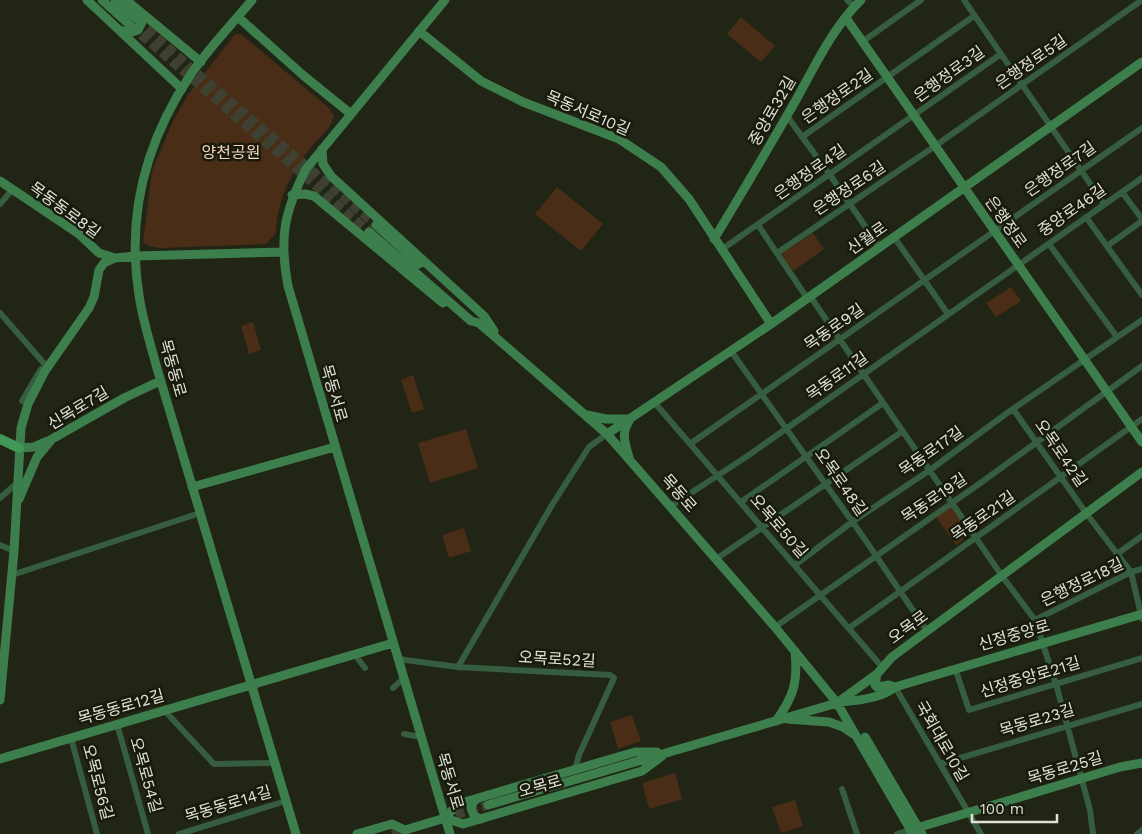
<svg xmlns="http://www.w3.org/2000/svg" width="1142" height="834" font-family="'Work Sans','Noto Sans KR',sans-serif">
  <style>
    .green { fill: #4a2d16 }
    .lines { fill: none; stroke-linecap: round; stroke-linejoin: round }
    .secondary-tunnel { stroke: #3e4132; stroke-width: 9; stroke-dasharray: 9 4.5; stroke-linecap: butt }
    .street { stroke: #365d3f; stroke-width: 6 }
    .secondary { stroke: #3d7e4d; stroke-width: 9 }
    .primary { stroke: #409757; stroke-width: 10 }
    .labels { text-anchor: middle; dominant-baseline: central; stroke-width: 5; stroke-linejoin: round; paint-order: stroke }
    .street-label { font-size: 16px; fill: #dfe1d7; stroke: #181b0c }
    .park-label { font-size: 16px; fill: #f6d4be; stroke: #181b0c }
  </style>
  <rect width="100%" height="100%" fill="#212515"/>
  <path class="green" d="M741,17l34,29 -14,16 -34,-28z
    M235,34h6l88,74 5,8c-3,14 -17,22 -25,34 -18,22 -33,54 -33,83l-10,11 -106,4 -11,-2 -6,-4 9,-71 21,-50 15,-26z
    M557,187l46,37 -22,27 -46,-37z
    M813,233l11,16 -31,22 -12,-17z
    M1011,287l10,14 -25,16 -10,-14z
    M253,322l8,28 -12,4 -8,-28z
    M413,375l11,34 -12,4 -11,-33z
    M466,429l12,39 -48,15 -12,-40z
    M952,506l19,28 -15,11 -20,-28z
    M464,528l7,23 -22,7 -7,-23z
    M632,715l9,26 -23,8 -8,-27z
    M675,773l7,26 -33,10 -7,-26z
    M795,800l8,26 -22,7 -9,-26z"/>
  <g class="lines">
    <path class="secondary-tunnel" d="M137,20l54,48 185,157
      M131,26l238,206
      M443,819l45,-14
      M392,834l17,-5"/>
    <path class="street" d="M847,0l7,6
      M964,0l140,204
      M862,42l59,-42
      M787,116l43,59 50,73
      M802,137l172,-121
      M1122,192l20,27
      M0,204l12,-14
      M1086,217l56,78
      M758,225l49,73
      M894,237l54,77
      M1049,244l68,93
      M1107,246l35,-25
      M721,250l280,-196
      M777,253l158,-107 207,-146
      M810,296l192,280 33,44 21,64 34,126 3,24
      M0,313l48,55
      M731,351l135,190 61,90
      M22,401l19,-32 4,2
      M654,402l228,265
      M1013,409l73,104 45,59 11,47
      M690,444l452,-316
      M0,498l17,-15
      M741,502l142,-99
      M671,506l75,-49 396,-279
      M0,545l14,6
      M1117,554l25,-18
      M716,559l187,-128
      M795,565l57,-43 78,-52 77,-57 135,-93
      M12,575l188,-62
      M1035,620l96,-48 11,-3
      M775,627l204,-143 163,-118
      M849,628l293,-209
      M354,654l11,14
      M398,659l60,8 152,8 4,3 -35,77 -4,15
      M458,667l94,-162 37,-58 18,-13
      M955,668l14,42 173,-52
      M895,687l86,147
      M393,688l11,-10
      M164,710l50,54 61,-1
      M117,724l31,110
      M404,734l17,3
      M71,738l26,96
      M940,764l202,-60
      M842,789l15,45
      M179,834l107,-33
      M897,834l13,-4
      M1137,834l5,-4"/>
    <path class="secondary" d="M87,0l95,89
      M102,0l29,26
      M115,0l22,19
      M126,0l75,62
      M252,0c-20,24 -43,48 -61,74 -45,67 -65,140 -52,221 3,23 11,47 17,70l140,469
      M445,0l-139,169c-22,43 -27,69 -18,117l162,548
      M238,17l66,59 47,38
      M846,18l296,424
      M120,30l9,3 9,-3 4,-8 -3,-10
      M419,31l62,50 42,21 96,37 42,28 28,32 82,125
      M322,149l1,15 8,12 153,140 10,15
      M0,181l79,53 20,19 16,5
      M292,195l13,-1 9,2 129,107
      M376,225l43,39
      M369,232l102,89 8,2 128,111 168,193 62,76 76,131
      M714,239c28,-46 55,-92 82,-139 19,-34 37,-73 65,-100
      M587,415l19,4h22
      M629,421c-8,12 -4,23 0,36
      M607,434l164,-110 371,-262
      M19,448l15,-1 14,-6
      M192,487l143,-40
      M19,499l18,-42 15,-18 72,-41 36,-17
      M877,674l-2,11 2,2 12,-2 6,2
      M0,700l14,-149 7,-123 7,-24 17,-33 44,-63 5,-11 5,-27 5,-7 11,-5 21,-2 147,-4
      M839,702c16,-1 44,-4 56,-15l247,-73
      M787,719l42,3 14,5 12,8
      M776,721c18,-25 22,-39 19,-70
      M865,737l57,97
      M0,759l393,-116
      M477,799l-4,3 -2,6 3,8 7,3
      M488,805l349,-102 40,-29 15,-17 250,-185
      M445,818l18,6 179,-53 20,-15
      M910,830l210,-63 22,-4
      M357,834l35,-10 13,6 40,-12 13,-14 177,-52h22"/>
    <path class="primary" d="M0,439l19,9"/>
  </g>
  <g class="labels">
    <g class="street-label">
      <text transform="translate(1031 62) rotate(-35)">은행정로5길</text>
      <text transform="translate(949 74) rotate(-36)">은행정로3길</text>
      <text transform="translate(837 96) rotate(-35)">은행정로2길</text>
      <text transform="translate(772 111) rotate(-60)">중앙로32길</text>
      <text transform="translate(588 113) rotate(23)">목동서로10길</text>
      <text transform="translate(1060 169) rotate(-35)">은행정로7길</text>
      <text transform="translate(810 172) rotate(-35)">은행정로4길</text>
      <text transform="translate(849 188) rotate(-34)">은행정로6길</text>
      <text transform="translate(65 210) rotate(36)">목동동로8길</text>
      <text transform="translate(1072 210) rotate(-35)">중앙로46길</text>
      <text transform="translate(1006 222) rotate(55)">은행정로</text>
      <text transform="translate(867 238) rotate(-35)">신월로</text>
      <text transform="translate(834 327) rotate(-35)">목동로9길</text>
      <text transform="translate(173 368) rotate(74)">목동동로</text>
      <text transform="translate(837 376) rotate(-35)">목동로11길</text>
      <text transform="translate(334 393) rotate(74)">목동서로</text>
      <text transform="translate(78 408) rotate(-31)">신목로7길</text>
      <text transform="translate(931 451) rotate(-35)">목동로17길</text>
      <text transform="translate(1061 453) rotate(55)">오목로42길</text>
      <text transform="translate(841 482) rotate(55)">오목로48길</text>
      <text transform="translate(679 493) rotate(49)">목동로</text>
      <text transform="translate(934 498) rotate(-34)">목동로19길</text>
      <text transform="translate(983 516) rotate(-35)">목동로21길</text>
      <text transform="translate(779 526) rotate(49)">오목로50길</text>
      <text transform="translate(1082 582) rotate(-26)">은행정로18길</text>
      <text transform="translate(908 627) rotate(-36)">오목로</text>
      <text transform="translate(1014 635) rotate(-16)">신정중앙로</text>
      <text transform="translate(557 659) rotate(3)">오목로52길</text>
      <text transform="translate(1030 677) rotate(-17)">신정중앙로21길</text>
      <text transform="translate(121 707) rotate(-16)">목동동로12길</text>
      <text transform="translate(1037 720) rotate(-17)">목동로23길</text>
      <text transform="translate(942 741) rotate(60)">국회대로10길</text>
      <text transform="translate(1065 768) rotate(-17)">목동로25길</text>
      <text transform="translate(146 775) rotate(74)">오목로54길</text>
      <text transform="translate(450 781) rotate(73)">목동서로</text>
      <text transform="translate(98 782) rotate(75)">오목로56길</text>
      <text transform="translate(540 786) rotate(-16)">오목로</text>
      <text transform="translate(228 804) rotate(-17)">목동동로14길</text>
    </g>
    <g class="park-label">
      <text x="231" y="152">양천공원</text>
    </g>
  </g>
  <path d="M972 814v8h85v-8" fill="none" stroke="#dfe1d7" stroke-width="2.5"/>
  <text x="980" y="814" font-size="15" fill="#dfe1d7" stroke="#181b0c" stroke-width="4" paint-order="stroke">100 m</text>
</svg>
